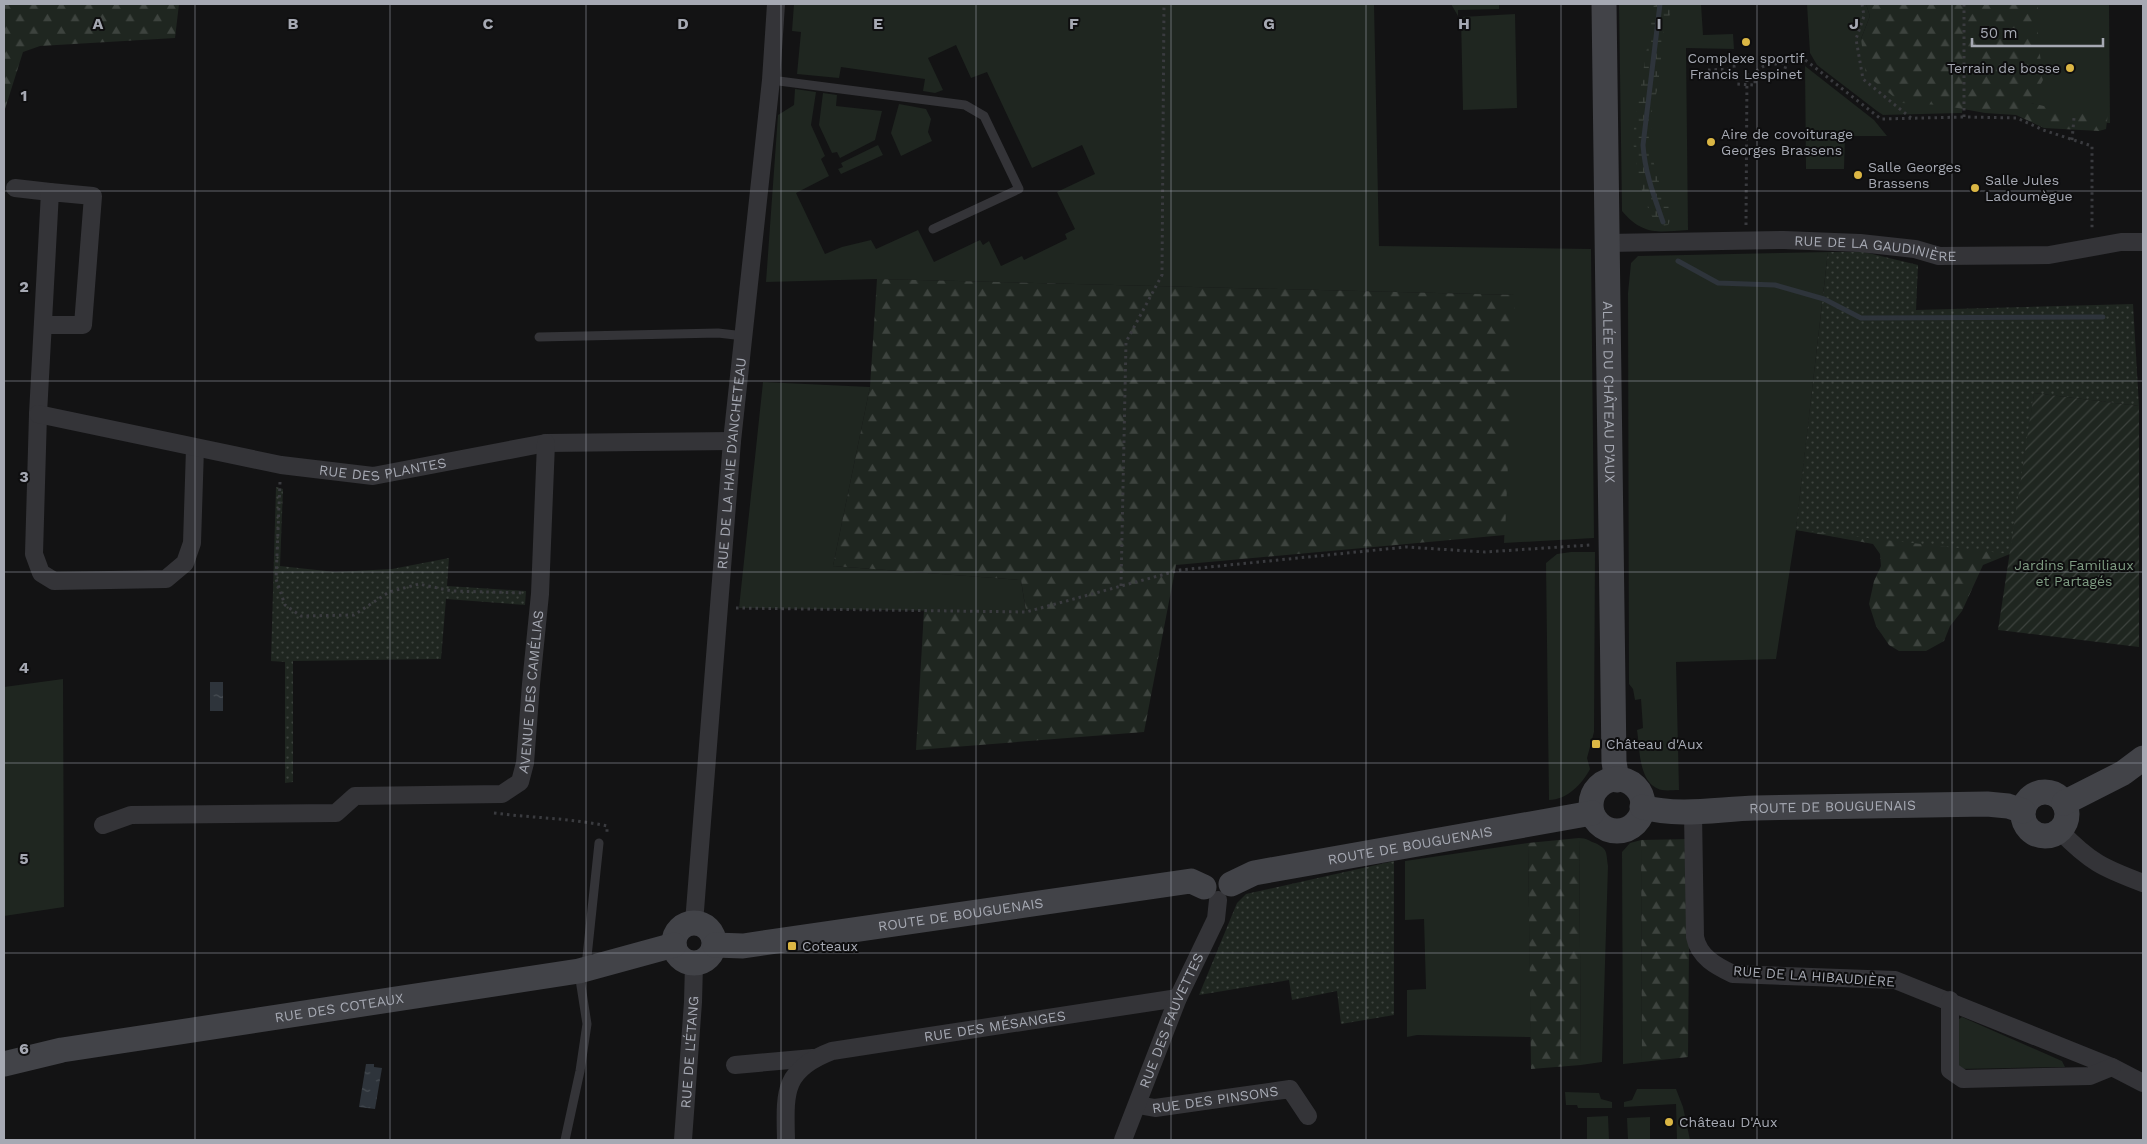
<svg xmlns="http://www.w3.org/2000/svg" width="2147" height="1144" font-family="'Work Sans',sans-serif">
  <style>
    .grass { fill: #1f2620 }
    .forest { fill: url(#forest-firs) }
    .wetland { fill: url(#wetland-marsh) }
    .park { fill: url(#park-dots) }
    .garden { fill: url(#garden-furrows) }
    .water { fill: url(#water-ripples) }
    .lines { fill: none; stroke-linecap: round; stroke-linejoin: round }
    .stream { stroke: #2e343b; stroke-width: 5 }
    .path { stroke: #3a3b3f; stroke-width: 3; stroke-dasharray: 2.5 4; stroke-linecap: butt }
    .lane { stroke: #343438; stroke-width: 9 }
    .street { stroke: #343438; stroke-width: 18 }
    .secondary { stroke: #424348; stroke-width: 25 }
    .grid { fill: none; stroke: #a6a9b3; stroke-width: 1; stroke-opacity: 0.55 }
    .poi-dot { fill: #dbb644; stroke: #0e0e0f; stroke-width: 2 }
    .labels { text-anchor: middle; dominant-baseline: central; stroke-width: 4; stroke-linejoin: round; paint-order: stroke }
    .poi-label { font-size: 14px; fill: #a6a9b3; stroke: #0e0e0f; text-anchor: start }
    .street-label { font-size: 14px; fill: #a6a9b3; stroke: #0e0e0f }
    .park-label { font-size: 14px; fill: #7f9c83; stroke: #0e0e0f }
    .grid-label { font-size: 16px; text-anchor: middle; font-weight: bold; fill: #a6a9b3; stroke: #0e0e0f; stroke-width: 4; stroke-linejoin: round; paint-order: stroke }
  </style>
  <defs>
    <pattern id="forest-firs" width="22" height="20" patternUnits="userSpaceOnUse" patternTransform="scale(1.25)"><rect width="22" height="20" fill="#1f2620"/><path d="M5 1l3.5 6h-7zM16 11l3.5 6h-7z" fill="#3d433e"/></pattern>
    <pattern id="wetland-marsh" width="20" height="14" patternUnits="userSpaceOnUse" patternTransform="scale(1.25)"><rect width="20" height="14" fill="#1f2620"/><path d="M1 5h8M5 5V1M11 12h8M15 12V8" fill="none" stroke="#3d433e"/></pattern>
    <pattern id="park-dots" width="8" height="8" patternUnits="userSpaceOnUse" patternTransform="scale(1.25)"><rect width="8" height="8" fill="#1f2620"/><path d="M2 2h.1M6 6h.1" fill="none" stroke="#3d433e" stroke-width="1.8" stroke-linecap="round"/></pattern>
    <pattern id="garden-furrows" width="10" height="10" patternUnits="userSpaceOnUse" patternTransform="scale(1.25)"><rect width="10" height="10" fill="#1f2620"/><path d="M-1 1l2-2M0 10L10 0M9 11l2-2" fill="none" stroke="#3d433e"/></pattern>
    <pattern id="water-ripples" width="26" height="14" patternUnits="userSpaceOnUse" patternTransform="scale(1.25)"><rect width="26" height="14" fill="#2e343b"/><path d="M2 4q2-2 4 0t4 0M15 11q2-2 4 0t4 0" fill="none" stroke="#494f55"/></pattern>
  </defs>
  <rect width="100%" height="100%" fill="#131314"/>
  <path class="grass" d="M794,4h580l5,242 212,3 3,289 -90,5 10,-248 -637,-16 -111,3 12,-167 16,-10 1,-16 21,3 -5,33 14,31 -4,3 8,17 -33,17 29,61 17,-7 29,-7 5,9 42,-19 16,32 46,-22 3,5 6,-4 12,25 21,-10 2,4 43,-21 -2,-5 10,-5 -18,-37 38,-18 -13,-29 -50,23 -45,-96 -16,6 -15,-33 -28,13 15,32 -8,3 -12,-2 2,-12 -84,-12 -2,11 -42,-4 4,-42 -9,-1z
    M1451,4h48v5l-41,1v6z
    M1619,4h82l2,31 30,-1 1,15 -48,-1 2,182c-29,2 -45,6 -66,-19z
    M1807,4h59l4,12 -9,23 102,65 -1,9 -79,2 -6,-4 -60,-46 -7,-12z
    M2028,4h81l1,119 -26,-1 -53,-19z
    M1515,14l2,94 -54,2 -2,-93z
    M1805,66l69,54 13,16h-42l-1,33h-38z
    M823,93l14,2 -1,11 46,5 -7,29 -35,18 -3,-6 -5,1 -13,-28z
    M899,104l27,5 5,10 -3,13 4,9 -31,15 -10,-23z
    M878,145l5,10 -42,19 -3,-5 5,-2 -2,-4z
    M1828,252l-32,278 -20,129 -100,3 3,128c-5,0 -12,1 -17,0 -24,-5 -22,-42 -25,-60l6,-2 -2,-29 -6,1 -2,-11 -4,-5 -1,-391 3,-30 7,-7z
    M763,382l107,5 -37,179 188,14 5,32 -287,-4z
    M1571,552h24l-1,180 -7,26 3,11c-7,14 -23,31 -41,31l-3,-237 11,-9z
    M63,679l1,228 -60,9v-229z
    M1579,838c8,0 10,3 16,5 13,6 11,9 13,23l-6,196 -21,3z
    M1641,840l1,222 -19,2 -1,-212 8,-9z
    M1528,843l3,194 -114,-2 -10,2v-47l19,-1 -2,-70 -19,1v-59z
    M1962,1017l100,44 3,6 -106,2 -3,-43h3v-7z
    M1637,1089h39l7,18 7,33h-13l-1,-36 -52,3v-5l8,-2z
    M1565,1092l34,1 2,6 11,3v6h-34l-1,-3h-11z
    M1608,1116l1,24h-22v-23z
    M1650,1117v23h-22l-1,-22z"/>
  <path class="forest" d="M4,4h175l-4,34 -135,8 -17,6 -18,57z
    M1866,4h172v34l5,42 -12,23 47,11 17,-3 13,2 -2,16 -7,2 -55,-3 -28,-13 -31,-2 -44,-8 -39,-2 -36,-28 -5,-36 9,-23z
    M877,279l638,16 -10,240 -329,30 -32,167 -228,18 8,-140 102,1 -5,-31 -188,-14 37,-179z
    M1831,331l203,62 -24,161 -27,11 -21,46 -12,15 -6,15 -18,10h-27l-10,-6 -13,-19 -7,-22 5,-23 7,-15 -1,-12 -7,-10 -77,-14 22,-188z
    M1579,838l2,227 -50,4 -3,-226z
    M1690,839l-2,218 -46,5 -1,-222z"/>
  <path class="wetland" d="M1654,4h20l-10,26 -6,56 -6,25 -2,38 9,33 13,35 -4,8 -6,1c-18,-6 -29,-73 -29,-91z"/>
  <path class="park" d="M1828,252h36l54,13 -2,45 217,-6 6,102 -105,-13 -24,161 -214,-24z
    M276,487l7,2 -3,77 55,6 57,-3 57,-11 -2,28 79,5 -1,14 -79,-6 -5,60 -148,2v121l-8,1v-121l-14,-1z
    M1394,861v154l-53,9 -4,-33 -45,9 -3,-20 -90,15 38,-92 9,-9z"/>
  <path class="garden" d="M2034,393l105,13v241l-141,-17z"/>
  <path class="water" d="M210,682h13v29h-13z
    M366,1064h8v3l8,1 -7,41 -16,-2z"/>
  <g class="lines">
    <path class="stream" d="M1660,4l-17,141c2,28 11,51 20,77
      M1678,261l40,22 57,2 49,14 37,19 242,-1"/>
    <path class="path" d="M1862,4l2,12 -8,23 7,40 48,39
      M1964,4v113l53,1 26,12 49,16v84
      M1708,70l21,-1 5,-3 3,18 18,1v-13l9,-6 23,-4
      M1783,75l4,-13 17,-3 77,60 83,-2
      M2072,140l2,-22
      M1746,225l1,-152
      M280,482l-4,97 9,26 16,11 53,-1 35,-23 30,-8 33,7 73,2
      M1121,586l5,-244 36,-67 2,-271
      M736,608l290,4 154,-42 226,-23 79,5 105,-7
      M494,813c38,5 76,5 113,13v7"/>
    <path class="lane" d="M771,80l194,25 19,11 35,73 -86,40
      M539,337l179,-4 26,3
      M586,966l13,-123
      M565,1140l15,-69 7,-47 -8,-51"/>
    <g class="street">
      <path d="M15,188l35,4"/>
      <path id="s1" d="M1607,243l177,-3 76,3 55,6 24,7 110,-1 72,-13h22"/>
      <path d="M44,325h39l10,-129 -43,-4 -12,222 -4,140 7,19 13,8 112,-2 19,-16 7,-20 3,-95"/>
      <path id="s2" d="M38,414l243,51 92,11 173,-33 186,-2"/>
      <path d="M1693,813l2,124c4,20 21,29 38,37l162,6 217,87 31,16"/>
      <path id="s3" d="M103,825l28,-10 205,-2 19,-17 147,-2 18,-12 5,-19 6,-79 9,-90 6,-151"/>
      <path d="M2060,831c30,31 43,37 83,52"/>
      <path id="s4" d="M694,923l38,-482 39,-361 5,-76"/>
      <path d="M1950,1000v70l13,9 127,-3 22,-9"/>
      <path d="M735,1065l78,-7"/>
      <path id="s5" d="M1138,1105l17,3 135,-19 18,27"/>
      <path id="s6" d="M683,1140l10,-138 1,-38"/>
      <path id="s7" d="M786,1140c-1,-47 -4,-70 46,-89l346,-53"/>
      <path id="s8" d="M1123,1140l55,-142 38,-79 2,-19"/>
    </g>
    <g class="secondary">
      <path id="s9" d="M1604,4l10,758 3,18"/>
      <circle cx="1617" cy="805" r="26"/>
      <circle cx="2045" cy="814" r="22"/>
      <path d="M2064,803l59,-30 20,-15"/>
      <path id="s10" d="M1642,807c39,10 75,2 113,1 78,-2 155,-3 232,-4l21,2 15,5"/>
      <path id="s11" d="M1231,884l23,-11 338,-60"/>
      <circle cx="694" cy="943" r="20"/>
      <path id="s12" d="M715,945l28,1 448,-65 13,6"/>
      <path id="s13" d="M4,1064l58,-14 517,-79 95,-26"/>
    </g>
  </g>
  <path class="grid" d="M195,4v1136M390,4v1136M586,4v1136M781,4v1136M976,4v1136M1171,4v1136M1366,4v1136M1561,4v1136M1757,4v1136M1952,4v1136M4,191h2139M4,381h2139M4,572h2139M4,763h2139M4,953h2139"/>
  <g class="poi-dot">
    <circle cx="1746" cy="42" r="5"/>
    <circle cx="2070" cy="68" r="5"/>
    <circle cx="1711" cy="142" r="5"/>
    <circle cx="1858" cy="175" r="5"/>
    <circle cx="1975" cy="188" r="5"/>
    <rect x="1591" y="739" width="10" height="10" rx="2.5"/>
    <rect x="787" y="941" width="10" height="10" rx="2.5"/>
    <circle cx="1669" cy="1122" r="5"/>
  </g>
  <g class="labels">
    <g class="poi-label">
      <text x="1746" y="58" text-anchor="middle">Complexe sportif<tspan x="1746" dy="16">Francis Lespinet</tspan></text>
      <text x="2060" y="68" text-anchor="end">Terrain de bosse</text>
      <text x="1721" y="134">Aire de covoiturage<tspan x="1721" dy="16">Georges Brassens</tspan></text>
      <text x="1868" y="167">Salle Georges<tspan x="1868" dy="16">Brassens</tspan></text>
      <text x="1985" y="180">Salle Jules<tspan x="1985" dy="16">Ladoumègue</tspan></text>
      <text x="1606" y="744">Château d'Aux</text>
      <text x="802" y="946">Coteaux</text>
      <text x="1679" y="1122">Château D'Aux</text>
    </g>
    <g class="street-label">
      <text stroke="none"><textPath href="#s1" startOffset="269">RUE DE LA GAUDINIÈRE</textPath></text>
      <text stroke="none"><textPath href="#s9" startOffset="388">ALLÉE DU CHÂTEAU D'AUX</textPath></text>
      <text stroke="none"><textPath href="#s4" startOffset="461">RUE DE LA HAIE D'ANCHETEAU</textPath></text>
      <text stroke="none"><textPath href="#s2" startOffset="351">RUE DES PLANTES</textPath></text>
      <text stroke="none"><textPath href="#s3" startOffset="520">AVENUE DES CAMÉLIAS</textPath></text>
      <text stroke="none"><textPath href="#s10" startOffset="191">ROUTE DE BOUGUENAIS</textPath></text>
      <text stroke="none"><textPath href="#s11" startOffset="184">ROUTE DE BOUGUENAIS</textPath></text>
      <text stroke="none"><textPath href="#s12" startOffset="248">ROUTE DE BOUGUENAIS</textPath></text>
      <text transform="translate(1814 976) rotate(4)">RUE DE LA HIBAUDIÈRE</text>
      <text stroke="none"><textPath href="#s13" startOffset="340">RUE DES COTEAUX</textPath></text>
      <text stroke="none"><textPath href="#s8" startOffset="129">RUE DES FAUVETTES</textPath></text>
      <text stroke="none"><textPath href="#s7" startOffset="276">RUE DES MÉSANGES</textPath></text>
      <text stroke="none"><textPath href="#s6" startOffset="88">RUE DE L'ÉTANG</textPath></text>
      <text stroke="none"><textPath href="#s5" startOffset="78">RUE DES PINSONS</textPath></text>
    </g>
    <g class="park-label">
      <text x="2074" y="565">Jardins Familiaux<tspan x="2074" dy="16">et Partagés</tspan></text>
    </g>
  </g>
  <g class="grid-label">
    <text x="98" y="29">A</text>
    <text x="293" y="29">B</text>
    <text x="488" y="29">C</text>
    <text x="683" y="29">D</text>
    <text x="878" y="29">E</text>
    <text x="1074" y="29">F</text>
    <text x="1269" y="29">G</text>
    <text x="1464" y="29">H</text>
    <text x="1659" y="29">I</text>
    <text x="1854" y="29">J</text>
    <text x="24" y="101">1</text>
    <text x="24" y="292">2</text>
    <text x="24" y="482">3</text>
    <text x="24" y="673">4</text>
    <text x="24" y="864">5</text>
    <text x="24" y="1054">6</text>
  </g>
  <rect width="2147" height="1144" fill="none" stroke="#a6a9b3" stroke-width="10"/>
  <path d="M1972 38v8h131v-8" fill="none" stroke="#a6a9b3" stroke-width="2.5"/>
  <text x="1980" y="38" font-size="15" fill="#a6a9b3" stroke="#0e0e0f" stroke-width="4" paint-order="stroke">50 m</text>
</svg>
